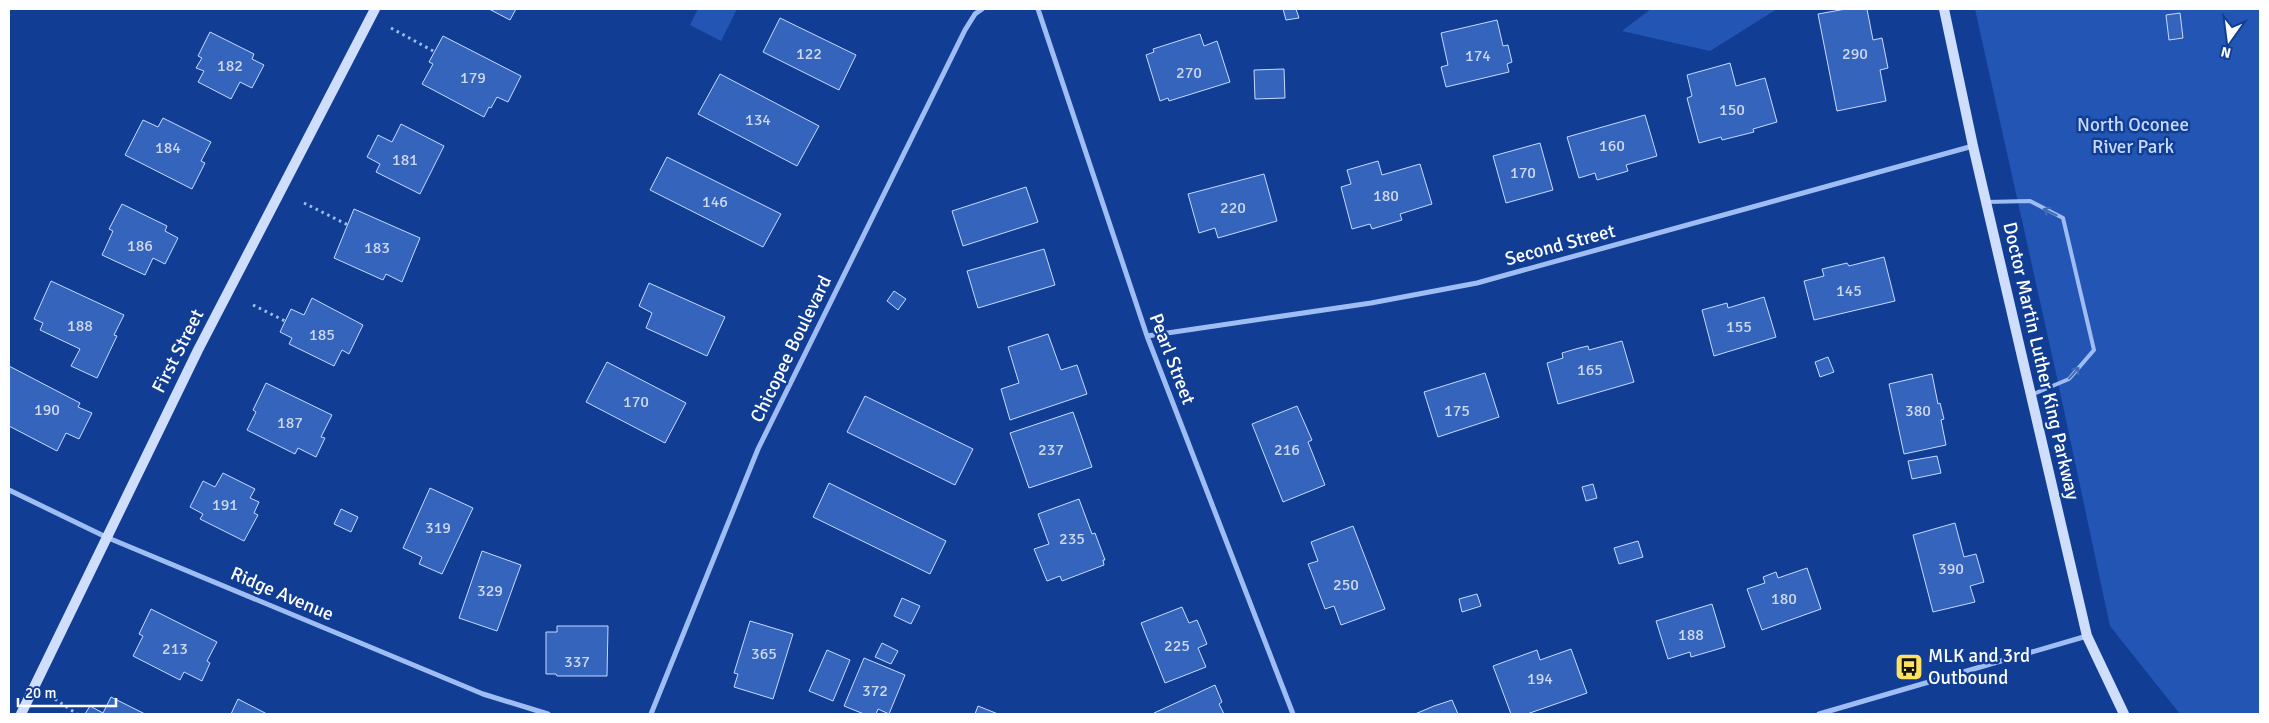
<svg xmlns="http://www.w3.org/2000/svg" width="2269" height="723" font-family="Signika,sans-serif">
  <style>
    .green { fill: #2356b4 }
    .building { fill: #3564bc; stroke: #c7dafd }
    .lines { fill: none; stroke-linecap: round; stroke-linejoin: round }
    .path { stroke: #9fbdf3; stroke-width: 3; stroke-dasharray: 2.5 4; stroke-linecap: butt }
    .lane { stroke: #9fbdf3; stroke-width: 4 }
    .street { stroke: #9fbdf3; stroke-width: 5 }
    .secondary { stroke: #cfdefd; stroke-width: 10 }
    .oneway { stroke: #436ab5 }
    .labels { text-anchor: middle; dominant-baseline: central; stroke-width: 5; stroke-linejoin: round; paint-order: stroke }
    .number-label { font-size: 16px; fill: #ccd8ee }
    .park-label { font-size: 19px; fill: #c7dafd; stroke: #113e94 }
    .street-label { font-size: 19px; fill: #fff; stroke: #113e94 }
    .poi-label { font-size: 19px; fill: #fff; stroke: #113e94; text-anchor: start }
  </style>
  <rect width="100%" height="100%" fill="#113e94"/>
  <path class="green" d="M698,9h39l-16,32 -31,-16z
    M1651,9h126l-67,42 -88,-20z
    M1975,9h285v705h-80l-70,-88 -54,-253z"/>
  <path class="building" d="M489,9h27l-6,11z
    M1283,9h13l3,9 -13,2z
    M1846,9h21l6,31 9,-2 6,30 -8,2 6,31 -49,10 -19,-97z
    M2180,13l3,25 -14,2 -3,-25z
    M780,18l76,37 -17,35 -76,-38z
    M1497,20l6,26 5,-1 4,17 -5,2 2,8 -63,15 -5,-20 7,-2 -7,-32z
    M210,32l44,22 -2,5 12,6 -12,23 -12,-6 -9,17 -33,-17 6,-11 -8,-3 6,-10 -4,-2z
    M1200,34l4,12 13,-5 13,41 -61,19 -1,-3 -8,3 -14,-46 8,-3 -1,-3z
    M443,36l78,40 -13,26 -11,-5 -6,11 -2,-1 -5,10 -62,-33 11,-20 -4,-2z
    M1730,63l6,23 29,-8 12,44 -24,7 1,3 -32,8 -1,-3 -22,6 -12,-45 5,-2 -5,-21z
    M1284,69l1,29 -30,1 -1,-29z
    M720,74l99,52 -22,40 -99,-52z
    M1645,115l12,41 -31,9 2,6 -31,9 -2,-7 -16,5 -12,-41z
    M163,118l48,24 -10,19 4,2 -13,26 -67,-34 18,-35 15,7z
    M401,124l43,22 -24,48 -44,-22 4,-8 -13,-7 11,-22 14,7z
    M1540,143l13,47 -47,13 -13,-47z
    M667,157l114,57 -18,33 -113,-57z
    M1378,161l4,14 38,-11 12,40 -32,10 2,6 -30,9 -2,-5 -18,5 -11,-42 10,-3 -4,-14z
    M1264,174l13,47 -59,17 -3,-10 -16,5 -11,-39z
    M1026,187l12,35 -75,24 -11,-35z
    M122,204l45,22 -2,5 13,7 -13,26 -12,-6 -8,17 -43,-20 11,-24 -4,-2z
    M354,209l66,29 -18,44 -16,-8 -3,6 -49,-22z
    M1044,249l11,36 -77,23 -11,-37z
    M1884,257l11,44 -81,19 -10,-39 20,-5 -2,-7 25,-6 2,3z
    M51,281l73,34 -10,20 3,1 -20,42 -26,-12 9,-17 -40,-19 3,-7 -9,-4z
    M649,283l76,34 -18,39 -61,-28 6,-15 -13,-7z
    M894,291l12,8 -8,11 -11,-9z
    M1764,297l12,40 -62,19 -12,-46 25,-7 1,5z
    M312,298l51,27 -14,29 -7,-4 -8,16 -45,-22 3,-6 -12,-6 11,-23 13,6z
    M1048,334l13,36 16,-5 10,29 -77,26 -9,-31 18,-6 -11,-36z
    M1622,341l12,41 -76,22 -11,-41 16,-5 -1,-5 17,-5 9,-2 1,4z
    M1828,357l6,15 -14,5 -5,-15z
    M607,362l79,41 -21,40 -79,-41z
    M9,366l71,37 -2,4 14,6 -13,26 -13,-6 -9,18 -48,-25z
    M1485,373l14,44 -61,20 -14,-45z
    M1932,374l6,30 2,-1 4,16 -3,1 5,25 -42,9 -15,-70z
    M266,383l66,32 -11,22 4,1 -9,19 -18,-9 -3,6 -48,-24 9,-18 -3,-2z
    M865,396l108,53 -18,36 -108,-53z
    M1297,406l15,34 -4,2 17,43 -42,17 -31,-78z
    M1073,412l19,55 -63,21 -19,-55z
    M1937,456l4,17 -29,6 -4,-18z
    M223,473l32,16 -5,9 9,4 -5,11 4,2 -14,26 -44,-22 3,-5 -13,-7 13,-26 12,6z
    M829,483l117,58 -16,33 -117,-57z
    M1593,484l4,14 -11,3 -4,-14z
    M430,488l43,20 -31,66 -23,-10 3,-7 -19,-9z
    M1079,499l13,35 3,-1 10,27h-2l1,5 -42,16 -2,-5 -13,5 -13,-32 15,-5 -11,-30z
    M341,509l17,8 -7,15 -17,-8z
    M1955,523l9,34 12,-3 8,28 -14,4 5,16 -42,10 -20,-77z
    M1353,526l32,83 -44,16 -7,-19 -9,3 -17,-45 10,-3 -7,-19z
    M1638,541l5,16 -24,7 -5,-16z
    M482,551l39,14 -24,66 -38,-13z
    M1807,568l14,41 -59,21 -15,-41 18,-6 -2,-6 13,-5 2,6z
    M1477,594l4,12 -19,6 -3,-13z
    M902,598l18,8 -9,18 -17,-8z
    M1712,604l13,43 -34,10 -1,-5 -22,7 -12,-38z
    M1182,607l7,16 8,-3 10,24 -9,4 8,19 -41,16 -24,-60z
    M151,609l66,33 -10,19 3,2 -8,18 -18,-9 -4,8 -47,-24 10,-20 -4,-2z
    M750,621l43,13 -20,65 -39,-12 4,-13 -4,-1z
    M557,626h51l-1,50h-50l-1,-2h-10v-42h11z
    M882,643l16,8 -7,13 -16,-7z
    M1571,649l16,44 -60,21h-16l-18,-48 44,-16 3,10z
    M827,650l23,10 -17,41 -24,-10z
    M864,658l41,17 -16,39 -11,-5 -2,5h-12l-20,-8z
    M1215,685l7,17 -3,2 5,10h-70v-1z
    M111,697l34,17h-60l5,-8 13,7z
    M238,699l29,15h-36z
    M1452,700l6,14h-43l19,-8z
    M978,706l20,8h-23z"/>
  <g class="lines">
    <path class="path" d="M391,28l44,24
      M304,203l44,22
      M253,305l32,16
      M55,699l22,15"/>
    <path class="lane" d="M1986,202l44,-1 33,17 31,132 -25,29 -38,16"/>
    <path class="street" d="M1038,9l109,327 146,378
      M1147,336l224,-33 106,-20 496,-137
      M9,490l97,47 377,157 65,20
      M651,714l107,-265 207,-419 10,-16 7,-5
      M1819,714l268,-78"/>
    <path class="secondary" d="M1944,9l29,137 114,490 37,78
      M21,714l177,-364 177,-341"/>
  </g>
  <defs><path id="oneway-shaft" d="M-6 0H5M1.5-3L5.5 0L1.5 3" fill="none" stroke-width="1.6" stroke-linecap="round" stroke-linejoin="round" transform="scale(1.25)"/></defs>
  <g class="oneway">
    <use href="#oneway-shaft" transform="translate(2050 212) rotate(-154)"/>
    <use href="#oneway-shaft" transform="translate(2074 373) rotate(-48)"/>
  </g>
  <defs>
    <symbol id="bus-square" viewBox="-11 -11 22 22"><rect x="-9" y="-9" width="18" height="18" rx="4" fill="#ffe161" stroke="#113e94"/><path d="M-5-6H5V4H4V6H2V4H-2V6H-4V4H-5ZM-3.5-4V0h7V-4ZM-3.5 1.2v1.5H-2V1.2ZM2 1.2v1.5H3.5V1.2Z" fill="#111"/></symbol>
  </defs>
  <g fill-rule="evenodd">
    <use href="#bus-square" x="1893" y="651" width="32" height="32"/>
  </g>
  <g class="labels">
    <g class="number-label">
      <text x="809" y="54">122</text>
      <text x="1855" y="54">290</text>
      <text x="1478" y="56">174</text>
      <text x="230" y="66">182</text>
      <text x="1189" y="73">270</text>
      <text x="473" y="78">179</text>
      <text x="1732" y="110">150</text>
      <text x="758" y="120">134</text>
      <text x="1612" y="146">160</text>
      <text x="168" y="148">184</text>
      <text x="405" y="160">181</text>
      <text x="1523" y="173">170</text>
      <text x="1386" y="196">180</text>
      <text x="715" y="202">146</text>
      <text x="1233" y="208">220</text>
      <text x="140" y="246">186</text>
      <text x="377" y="248">183</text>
      <text x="1849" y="291">145</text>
      <text x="80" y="326">188</text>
      <text x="1739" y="327">155</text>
      <text x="322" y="335">185</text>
      <text x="1590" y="370">165</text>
      <text x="636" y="402">170</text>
      <text x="47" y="410">190</text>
      <text x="1457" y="411">175</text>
      <text x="1918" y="411">380</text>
      <text x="290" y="423">187</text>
      <text x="1051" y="450">237</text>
      <text x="1287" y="450">216</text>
      <text x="225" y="505">191</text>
      <text x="438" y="528">319</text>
      <text x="1072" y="539">235</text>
      <text x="1951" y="569">390</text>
      <text x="1346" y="585">250</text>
      <text x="490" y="591">329</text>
      <text x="1784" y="599">180</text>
      <text x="1691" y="635">188</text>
      <text x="1177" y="646">225</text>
      <text x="175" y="649">213</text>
      <text x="764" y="654">365</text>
      <text x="577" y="662">337</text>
      <text x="1540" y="679">194</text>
      <text x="875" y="691">372</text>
    </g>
    <g class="park-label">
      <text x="2133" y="125">North Oconee<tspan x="2133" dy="22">River Park</tspan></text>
    </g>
    <g class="street-label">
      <text transform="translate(1560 245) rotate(-15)">Second Street</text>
      <text transform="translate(791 349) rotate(-64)">Chicopee Boulevard</text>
      <text transform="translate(178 351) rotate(-63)">First Street</text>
      <text transform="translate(1172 359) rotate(69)">Pearl Street</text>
      <text transform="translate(2041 361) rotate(77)">Doctor Martin Luther King Parkway</text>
      <text transform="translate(282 594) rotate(23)">Ridge Avenue</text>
    </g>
    <g class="poi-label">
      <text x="1928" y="656">MLK and 3rd<tspan x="1928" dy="22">Outbound</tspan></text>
    </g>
  </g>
  <rect width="2269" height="723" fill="none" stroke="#ffffff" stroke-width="20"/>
  <g transform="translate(2229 40) rotate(194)" stroke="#113e94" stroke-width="4" paint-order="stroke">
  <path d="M0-4L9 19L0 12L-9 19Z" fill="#ffffff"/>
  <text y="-8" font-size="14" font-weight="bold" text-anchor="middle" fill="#ffffff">N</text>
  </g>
  <path d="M18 698v8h98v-8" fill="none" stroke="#ffffff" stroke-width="2.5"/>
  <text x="25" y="698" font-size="15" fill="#ffffff" stroke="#113e94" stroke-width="4" paint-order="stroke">20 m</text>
</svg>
